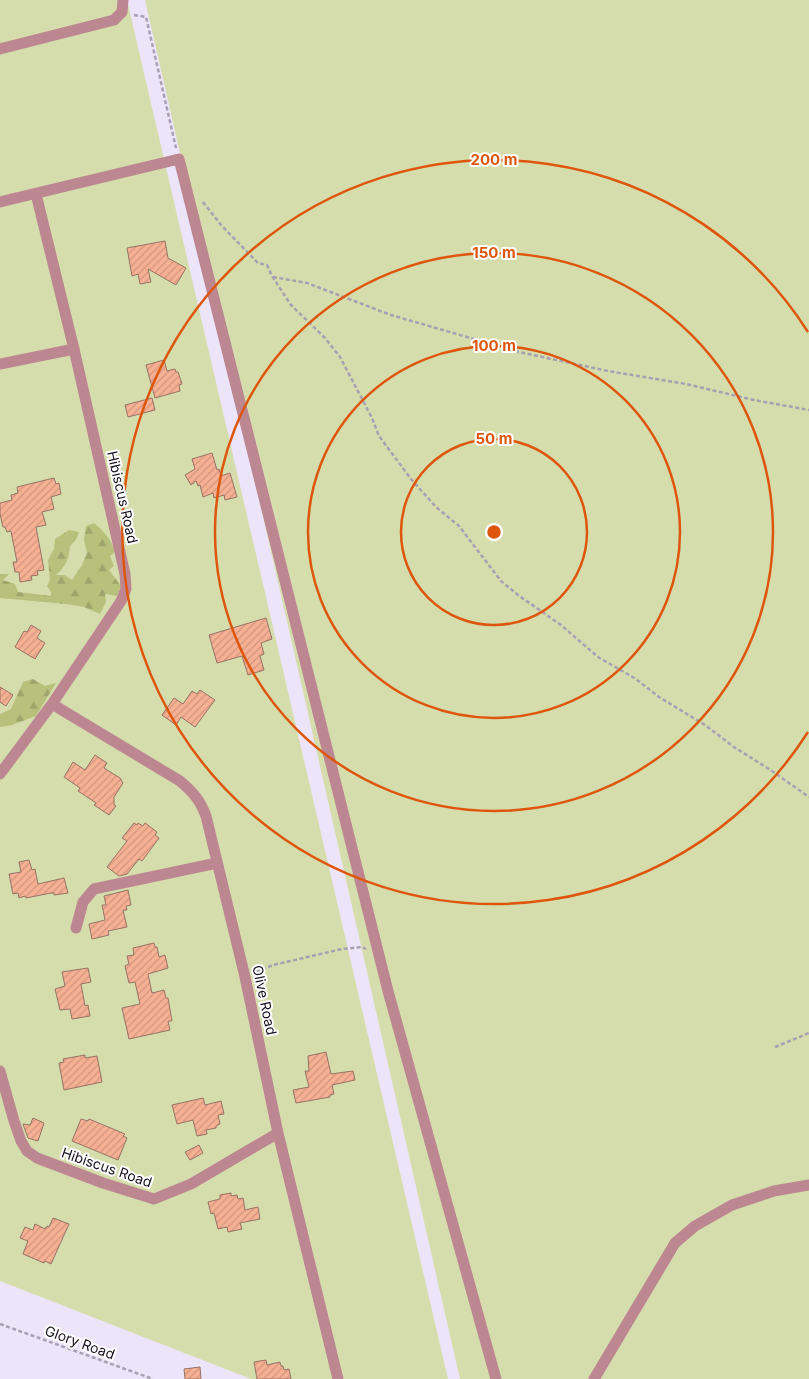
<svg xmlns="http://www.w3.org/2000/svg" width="809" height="1379" font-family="Inter,sans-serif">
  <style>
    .green { fill: #d5ddac }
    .forest { fill: url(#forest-firs) }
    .building { fill: url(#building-hatch); stroke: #967365 }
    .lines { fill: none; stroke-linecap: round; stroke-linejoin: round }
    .path { stroke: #a7a0b3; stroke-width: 2.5; stroke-dasharray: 4 2.5; stroke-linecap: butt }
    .minor { stroke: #bd8792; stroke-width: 11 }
    .ring { fill: none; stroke: #de560d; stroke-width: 2.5 }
    .labels { text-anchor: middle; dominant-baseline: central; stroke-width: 4; stroke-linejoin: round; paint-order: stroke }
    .street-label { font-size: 14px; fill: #191420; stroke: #fff }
    .centre { fill: #de560d; stroke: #fff; stroke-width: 2.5 }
    .ring-label { font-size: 15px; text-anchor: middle; font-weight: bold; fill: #de560d; stroke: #fff; stroke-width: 4; stroke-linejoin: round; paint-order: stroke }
  </style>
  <defs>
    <pattern id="forest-firs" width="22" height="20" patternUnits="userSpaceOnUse" patternTransform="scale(1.25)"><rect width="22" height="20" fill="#b7c17c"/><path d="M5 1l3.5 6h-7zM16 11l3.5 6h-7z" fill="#9da56b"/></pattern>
    <pattern id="building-hatch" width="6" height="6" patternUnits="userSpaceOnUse" patternTransform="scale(1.25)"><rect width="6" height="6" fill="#f6b093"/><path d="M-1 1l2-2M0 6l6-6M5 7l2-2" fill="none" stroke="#d2967e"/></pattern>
  </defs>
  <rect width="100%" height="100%" fill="#ece5fa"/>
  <path class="green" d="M0,0h127l321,1379h-197l-251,-98z
    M145,0h664v1379h-349z"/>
  <path class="forest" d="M94,523c11,9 17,16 21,29l-5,4 4,10 -5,4 12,16 -4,10 -12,-2 1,8 -6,12 -16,-7 -18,-3 -66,-6v-24h9l-6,6 12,4 3,8 33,4v-4l-4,-6 3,-6 -2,-20 6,-11 1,-10 14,-9 10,2 -2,6 -7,8c-1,13 -4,20 -14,29h9l7,5 10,-15 5,-12 -3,-13 2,-14z
    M33,679l12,7 11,-3 -20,33 -24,9 -12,2v-13l11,-5 12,-27z"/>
  <path class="building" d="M165,241l3,17 18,10 -10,17 -28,-16 3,13 -11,2 -2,-10 -6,2 -5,-28z
    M164,360l3,11 8,-2 1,3h2l4,12 -3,1 1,6 -25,7 -9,-33z
    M152,398l3,12 -27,7 -3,-12z
    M212,453l5,17 2,-1 2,7 9,-3 7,24 -12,3 -1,-5 -10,3 -1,-5 -10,4 -3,-12 -2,1 -2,-5 -5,4 -6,-10 10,-6 -3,-10z
    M54,478l2,6 3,-1 2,11 -10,3 3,12 -12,3 4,13 -10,2 8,43 -7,1 1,4 -7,1 1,4 -12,2 -1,-10h-4l-2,-10h4l-6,-31 -4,1 -2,-5h-2l-3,-13v-11l12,-3 -1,-5 7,-2 -1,-6z
    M266,618l6,21 -11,4 3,11 -4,2 4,14 -16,5 -6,-19 -25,7 -8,-28z
    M31,625l10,6 -4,7 8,5 -10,16 -20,-12 9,-16 3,1z
    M0,687l13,8 -7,11 -6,-4z
    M200,690l15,10 -20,27 -14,-10 -5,8 -14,-10 12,-17 9,6 9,-13 5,3z
    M95,755l12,8 -3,5 16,10 3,5 -9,14v8l2,1 -7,9 -15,-10 2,-2 -18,-12 2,-3 -16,-11 9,-15 12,8z
    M134,823l3,2 1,-2 5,3 2,-3 12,9 -2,3 4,3 -17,23 -3,-2 -12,15 -8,2 -12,-9 20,-26 -5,-3z
    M29,860l3,10 3,-1 3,15 26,-6 4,15 -14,2v-2h-3l-25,5 -1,-2 -6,2 -1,-5 -5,1 -4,-20 12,-2 -2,-10z
    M128,890l3,15 -5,1 1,4h-4l4,17 -19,4 1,4 -17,4 -3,-15 16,-4 -3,-15h4l-2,-9z
    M154,943l1,4h2l2,10 6,-2 3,13 -20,6 4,19 12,-3 2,8h2l4,23h-4l2,9 -41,9 -7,-31 18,-4 -5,-22 -6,1 -4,-17 4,-2 -2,-8 7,-1 -1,-7z
    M88,968l3,14 -10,2 4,22 3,-1 2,11 -18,3 -2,-10 -10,1 -5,-21 10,-3 -3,-14z
    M326,1052l5,22 22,-3 2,9 -23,5 2,9 -4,1v2l-34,6 -3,-13 16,-3 -4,-16h4l-1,-15z
    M85,1055v3l12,-2 5,26 -38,8 -5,-27 5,-1 -1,-3z
    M203,1098l2,7 16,-4 3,13 -6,1 2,9 -4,2v2l-10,2 1,4 -10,2 -4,-16 -16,4 -5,-19z
    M33,1118l11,5 -6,18 -10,-3 -5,-14 7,1z
    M81,1119l7,2 1,-2 36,15 -2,2 4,2 -9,22 -46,-19z
    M199,1145l4,8 -13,7 -5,-8z
    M231,1193v3l6,-1 1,4 5,-1 2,12 13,-3 2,12 -20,4 2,6 -14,3 -1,-5 -9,2 -4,-16 -3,1 -3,-12 12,-3v-4z
    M53,1218l16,6 -18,40 -6,-3 -1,2 -21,-9 5,-13 -8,-3 5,-11 8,3 2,-6 10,5 2,-3 2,1z
    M266,1360l1,5 13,-3 1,4h2l1,4 5,-1 2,10h-34l-3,-17z
    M200,1367l1,12h-16l-1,-10z"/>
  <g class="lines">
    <path class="path" d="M134,15l12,2 30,131
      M203,202l18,23 37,38 9,2 5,11 19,29 34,33 15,19 32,61 7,18 32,43 25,28 23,19 42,55 17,14 43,30 37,32 38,22 23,18 46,28 29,22 38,24 37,26
      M273,277l34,6 84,32 128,37 89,19 78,13 68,16 55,10
      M256,972l17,-7 69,-16 20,-2 4,2
      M775,1047l34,-14
      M0,1324l153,55"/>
    <path class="minor" d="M0,49l114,-29 8,-8 1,-12
      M0,202l179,-43 209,832 108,388
      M0,364l74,-15
      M52,704l128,77c13,11 20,19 26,35l39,161 33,156 60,246
      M0,774l52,-70 69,-103 5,-12 -1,-15 -51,-225 -38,-155
      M76,928l7,-26 11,-13 123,-26
      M0,1071l14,50 7,20 6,10 10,7 66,25 51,16 37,-15 87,-51
      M594,1379l81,-136 20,-17 37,-21 42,-14 35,-6"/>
  </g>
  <g class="ring">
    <circle cx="494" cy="532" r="93"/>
    <circle cx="494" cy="532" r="186"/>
    <circle cx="494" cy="532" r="279"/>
    <path d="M808 732A372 372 0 1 1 808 332"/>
  </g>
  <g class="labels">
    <g class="street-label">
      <text transform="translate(123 497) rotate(77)">Hibiscus Road</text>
      <text transform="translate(265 1000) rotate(78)">Olive Road</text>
      <text transform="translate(107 1167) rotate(19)">Hibiscus Road</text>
      <text transform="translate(80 1342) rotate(20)">Glory Road</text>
    </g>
  </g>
  <circle cx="494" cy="532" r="8" class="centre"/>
  <g class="ring-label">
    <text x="494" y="165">200 m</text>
    <text x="494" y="258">150 m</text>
    <text x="494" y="351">100 m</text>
    <text x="494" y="444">50 m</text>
  </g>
</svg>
